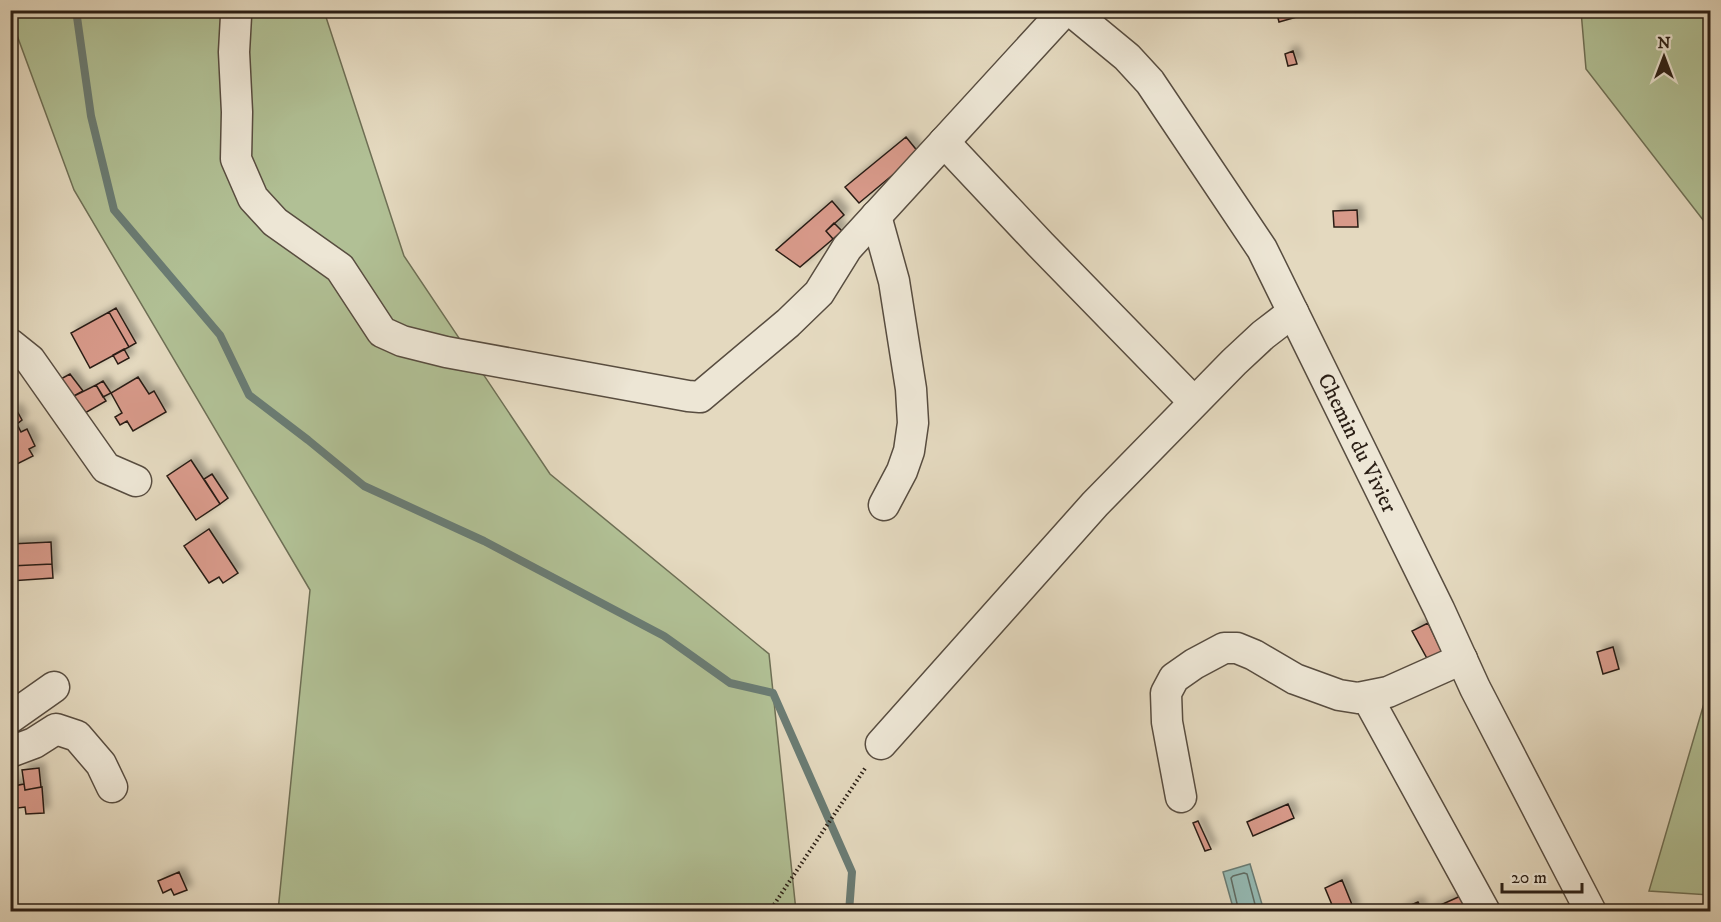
<svg xmlns="http://www.w3.org/2000/svg" width="1721" height="922" font-family="'IM FELL DW Pica',serif">
  <style>
    .green { fill: #b1c095; stroke: #6e6f55; stroke-width: 1.5 }
    .water { fill: #95bab4; stroke: #6a7c74; stroke-width: 1.5 }
    .lines { fill: none; stroke-linecap: round; stroke-linejoin: round }
    .shore { stroke: #606c64; stroke-width: 1.5 }
    .stream { stroke: #6a7c74; stroke-width: 8 }
    .building { fill: #d79989; stroke: #2a1e15; stroke-width: 1.5; filter: url(#shadow) }
    .minor-casing { stroke: #584d40; stroke-width: 33 }
    .path { stroke: #2a1e15; stroke-width: 4; stroke-dasharray: 1.5 3; stroke-linecap: butt }
    .minor { stroke: #ede6d5; stroke-width: 30 }
    .labels { text-anchor: middle; dominant-baseline: central; stroke-width: 4.5; stroke-linejoin: round; paint-order: stroke }
    .street-label { font-size: 22px; fill: #2a1e15; stroke: #ede6d5 }
  </style>
  <defs>
    <filter id="shadow"><feDropShadow dx="5.5" dy="-5.5" stdDeviation="3" flood-color="#0004"/></filter>
  </defs>
  <rect width="100%" height="100%" fill="#e4d9bf"/>
  <filter id="stains"><feTurbulence type="fractalNoise" baseFrequency=".00333" numOctaves="4"/><feColorMatrix values="0 0 0 0 .2 0 0 0 0 .09 0 0 0 0 .02 0 0 0 .5 -.17"/></filter>
  <radialGradient id="worn" r=".72"><stop offset=".6" stop-color="#630" stop-opacity="0"/><stop offset="1" stop-color="#630" stop-opacity=".3"/></radialGradient>
  <path class="green" d="M11,10l313,1 80,245 146,218 219,180 27,257h-518l32,-321 -236,-400 -63,-171z
    M1581,11h129v340l-3,-126 -121,-156z
    M1710,683v212l-61,-4z"/>
  <path class="water" d="M1250,864l14,47h-30l-11,-39z"/>
  <g class="lines">
    <path class="shore" d="M1239,912l-8,-34 2,-2 11,-3 3,1 10,38"/>
    <path class="stream" d="M76,10l15,106 23,94 106,125 29,60 59,45 56,46 120,55 180,95 66,47 43,10 79,179 -3,40"/>
  </g>
  <path class="building" d="M1276,10h45l-42,12z
    M1293,51l4,13 -9,2 -3,-12z
    M906,137l13,16 -60,50 -14,-16z
    M832,201l12,14 -18,16 7,8 -33,28 -24,-17z
    M1357,210l1,17h-24l-1,-16z
    M834,223l8,8 -9,8 -7,-8z
    M116,308l20,35 -7,4 -20,-35z
    M109,312l20,35 -39,21 -19,-35z
    M124,349l5,9 -11,6 -5,-9z
    M70,374l13,17 -13,7 -13,-17z
    M138,377l11,17 5,-3 12,21 -33,19 -6,-10 -7,4 -5,-8 7,-4 -11,-20z
    M103,381l8,12 -8,4 -7,-12z
    M96,385l10,16 -21,12 -4,-7 -6,4 -5,-12z
    M16,409l6,11 -5,4 4,8 6,-3 8,17 -6,3 4,7 -16,8 -4,-7 -3,2v-48z
    M191,460l29,44 -24,16 -29,-44z
    M212,474l16,24 -8,6 -16,-25z
    M209,529l29,44 -15,10 -4,-6 -10,6 -25,-37z
    M51,542l1,22 -42,2v-22z
    M52,564l1,14 -43,3v-15z
    M1428,623l16,33 -15,6 -17,-31z
    M1613,647l6,22 -16,5 -6,-22z
    M39,768l2,19 -16,3 -3,-20z
    M10,775h3l1,11 10,-2 1,6 17,-3 2,26 -18,1 -1,-7 -15,2z
    M1288,804l6,14 -41,18 -6,-14z
    M1198,821l13,28 -6,2 -12,-28z
    M179,872l8,18 -13,5 -3,-6 -8,4 -5,-12z
    M1342,880l13,32h-20l-10,-24z
    M1465,894l9,18h-13l-1,-3 -5,3h-30z
    M1418,902l5,10h-24l5,-4z"/>
  <g class="lines">
    <defs>
      <g id="minor">
        <path id="s1" d="M1070,10l57,47 23,25 112,167 177,360 36,79 116,224"/>
        <path d="M236,16l-2,36 3,60 -1,47 17,39 22,24 65,46 42,64 20,9 44,11 242,44 12,1 88,-74 31,-30 28,-45 218,-238"/>
        <path d="M944,142l97,103 153,157"/>
        <path d="M876,216l18,65 17,108 2,34 -4,28 -7,20 -18,34"/>
        <path d="M10,344l20,16 76,108 30,13"/>
        <path d="M1367,697l118,215"/>
        <path d="M10,718l44,-31"/>
        <path d="M881,744l214,-240 139,-142 29,-27 30,-23"/>
        <path d="M10,752l24,-9 22,-14 21,7 24,28 11,23"/>
        <path d="M1181,797l-14,-75 -1,-29 8,-15 20,-14 30,-16h13l17,7 41,24 44,16 19,3 30,-6 74,-33"/>
      </g>
    </defs>
    <use href="#minor" class="minor-casing"/>
    <path class="path" d="M769,912l97,-145"/>
    <use href="#minor" class="minor"/>
  </g>
  <g class="labels">
    <g class="street-label">
      <text stroke="none"><textPath href="#s1" startOffset="525">Chemin du Vivier</textPath></text>
    </g>
  </g>
  <rect width="1721" height="922" fill="none" stroke="#e4d9bf" stroke-width="36"/>
  <rect x="12" y="12" width="1697" height="898" fill="none" stroke="#2a1e15" stroke-width="3"/>
  <rect x="18" y="18" width="1685" height="886" fill="none" stroke="#2a1e15" stroke-width="1.5"/>
  <g transform="translate(1664 57)" stroke="#ede6d5" stroke-width="4.5" paint-order="stroke">
  <path d="M0-4.5L10 22L0 15L-10 22Z" fill="#2a1e15"/>
  <text y="-9" font-size="16" font-weight="bold" text-anchor="middle" fill="#2a1e15">N</text>
  </g>
  <path d="M1502 883v9h80v-9" fill="none" stroke="#2a1e15" stroke-width="3"/>
  <text x="1511" y="883" font-size="18" fill="#2a1e15" stroke="#ede6d5" stroke-width="4.5" paint-order="stroke">20 m</text>
  <rect width="100%" height="100%" filter="url(#stains)"/>
  <rect width="100%" height="100%" fill="url(#worn)"/>
</svg>
